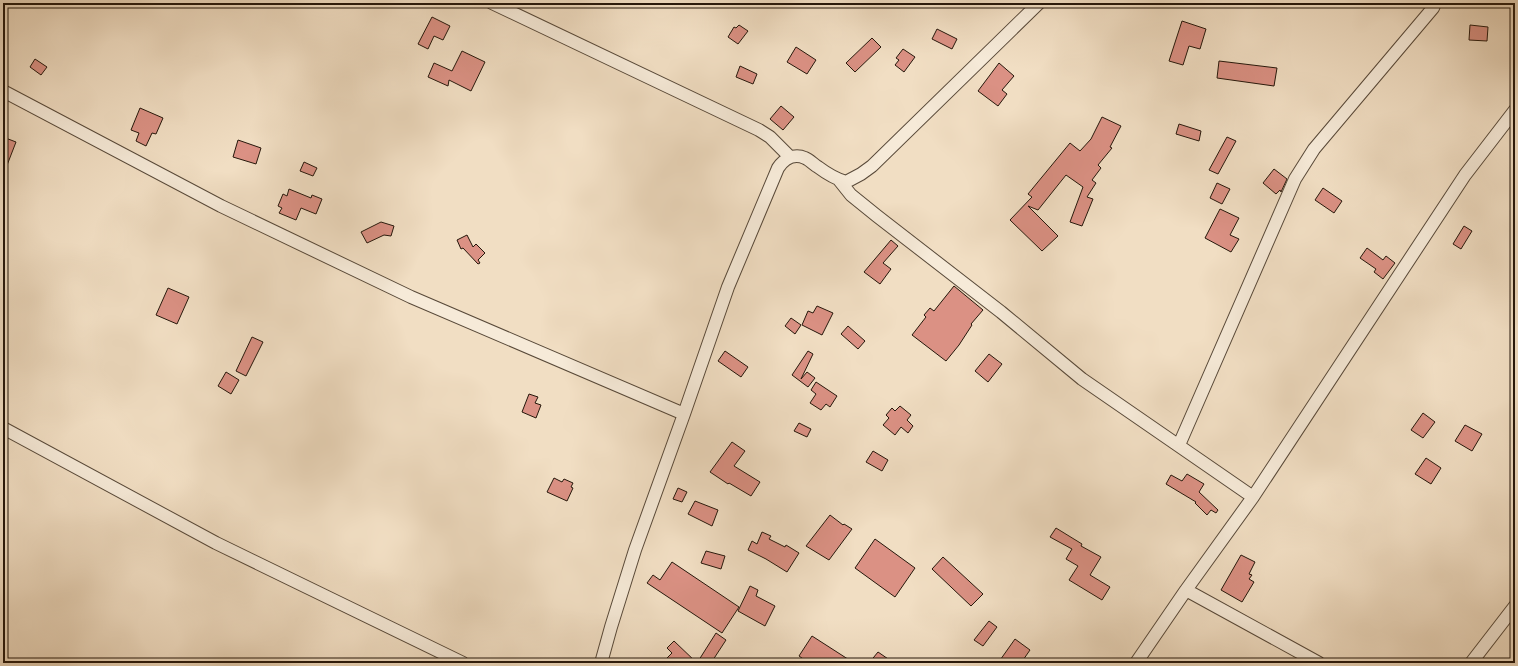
<svg xmlns="http://www.w3.org/2000/svg" width="1518" height="666" font-family="'IM FELL French Canon',serif">
  <style>
    .building { fill: #db9184; stroke: #25170b }
    .lines { fill: none; stroke-linecap: round; stroke-linejoin: round }
    .street-casing { stroke: #584939; stroke-width: 14 }
    .street { stroke: #f6ead8; stroke-width: 12 }
  </style>
  <rect width="100%" height="100%" fill="#f1dec3"/>
  <filter id="stains"><feTurbulence type="fractalNoise" baseFrequency=".005" numOctaves="4"/><feColorMatrix values="0 0 0 0 .2 0 0 0 0 .09 0 0 0 0 .02 0 0 0 .5 -.17"/></filter>
  <radialGradient id="worn" r=".72"><stop offset=".6" stop-color="#630" stop-opacity="0"/><stop offset="1" stop-color="#630" stop-opacity=".3"/></radialGradient>
  <path class="building" d="M432,17l18,9 -7,14 -9,-4 -6,13 -10,-5z
    M1182,21l24,8 -6,20 -11,-3 -6,19 -14,-4z
    M739,25l9,6 -10,13 -10,-7 6,-10 2,1z
    M1470,25l18,2 -1,14 -18,-1z
    M937,29l20,10 -5,10 -20,-10z
    M872,38l9,9 -26,25 -9,-9z
    M796,47l20,13 -9,14 -20,-12z
    M903,49l12,8 -11,15 -9,-7 4,-5 -3,-2z
    M462,51l23,11 -14,29 -22,-11 -1,6 -20,-9 6,-14 18,8z
    M35,59l12,8 -6,8 -11,-8z
    M1219,61l58,7 -3,18 -57,-8z
    M999,63l15,13 -12,14 5,4 -9,12 -20,-15z
    M740,66l17,8 -4,10 -17,-7z
    M781,106l13,11 -11,13 -13,-11z
    M140,108l23,10 -7,16 -4,-1 -6,13 -10,-5 3,-8 -8,-3z
    M1102,117l19,9 -11,21 2,1 -14,17 3,3 -9,12 4,3 -9,14 6,2 -11,27 -12,-4 13,-35 -17,-12 -28,35 -10,-4 30,30 -16,15 -32,-31 22,-23 -4,-3 42,-51 10,8 11,-12z
    M1179,124l22,7 -2,10 -23,-7z
    M3,137l13,5 -12,31h-1z
    M1227,137l9,4 -18,33 -9,-4z
    M238,140l23,8 -5,16 -23,-7z
    M304,162l13,6 -4,8 -13,-5z
    M1274,169l13,10 -6,13 -1,-2 -4,4 -13,-11z
    M1217,183l13,6 -8,15 -12,-6z
    M1323,188l19,13 -8,12 -19,-13z
    M289,189l22,9 1,-3 10,4 -6,15 -15,-6 -5,12 -17,-7 3,-5 -4,-2 5,-12 4,2z
    M1220,209l19,9 -9,17 9,4 -8,13 -26,-14z
    M381,222l13,4 -3,10 -7,-1 -17,8 -6,-11z
    M1464,226l8,5 -11,18 -8,-5z
    M467,235l6,12 3,-3 9,9 -7,7 2,3 -2,1 -15,-16 -2,1 -4,-9z
    M891,240l7,6 -15,17 8,6 -11,15 -16,-12z
    M1367,248l16,12 3,-4 9,7 -12,16 -9,-7 2,-3 -16,-11z
    M954,286l29,24 -12,14 1,1 -13,20 -13,16 -34,-26 14,-18 -2,-2 6,-7 4,3z
    M168,288l21,9 -12,27 -21,-9z
    M817,306l16,7 -11,22 -20,-10 6,-14 5,2z
    M791,318l10,7 -6,9 -10,-8z
    M848,326l17,15 -7,8 -17,-15z
    M252,337l11,5 -17,34 -10,-5z
    M725,351l23,16 -7,10 -23,-16z
    M808,351l5,3 -12,25 6,-7 8,6 -7,9 -16,-12z
    M989,354l13,10 -14,18 -13,-11z
    M226,372l13,8 -8,14 -13,-8z
    M816,382l21,14 -7,11 -4,-3 -5,6 -11,-7 6,-9 -5,-4z
    M529,394l9,3 -3,6 6,2 -5,13 -14,-6z
    M900,406l11,9 -4,5 6,6 -5,7 -7,-6 -6,8 -12,-10 6,-7 -3,-3 6,-7 3,3z
    M1423,413l12,9 -12,16 -12,-8z
    M799,423l12,6 -4,8 -13,-6z
    M1465,425l17,9 -10,17 -17,-10z
    M732,442l13,9 -11,15 26,16 -9,14 -22,-13 -1,1 -18,-12z
    M873,451l15,9 -6,11 -16,-9z
    M1426,458l15,10 -10,16 -16,-10z
    M1187,474l17,10 -5,8 19,18 -2,3 -5,-3 -4,5 -12,-12 1,-1 -30,-18 5,-9 11,6z
    M554,478l8,4 2,-3 9,4 -2,4 2,1 -6,13 -20,-9z
    M678,488l9,4 -5,10 -9,-3z
    M695,501l23,9 -6,16 -24,-12z
    M830,515l13,10 1,-1 8,5 -23,31 -23,-14z
    M1056,528l26,16 -1,2 20,11 -11,18 20,12 -8,13 -33,-20 9,-14 -12,-7 6,-10 -22,-12z
    M762,532l9,4 -2,3 16,8 1,-2 13,8 -12,19 -21,-13 -18,-9 4,-9 5,3z
    M875,539l40,29 -20,29 -40,-29z
    M706,551l19,5 -4,13 -20,-6z
    M1241,555l14,7 -6,12 3,1 -3,4 5,3 -12,20 -21,-12z
    M943,557l40,37 -12,12 -39,-37z
    M672,562l67,45 -17,26 -75,-50 6,-8 7,5z
    M750,586l8,4 -2,6 19,10 -10,20 -27,-15z
    M989,621l8,6 -14,19 -9,-6z
    M716,633l10,7 -15,23h-49l10,-10 -5,-5 7,-7 23,22z
    M812,636l42,27h-45l-10,-7z
    M1015,639l15,11 -9,13h-23z
    M878,652l16,11h-25z"/>
  <g class="lines">
    <defs>
      <path id="street" d="M492,3l267,127 11,7 20,20
        M3,91l218,115 190,91 273,117
        M839,180l12,15 26,21 124,96 81,67 171,118
        M3,428l213,115 247,120
        M1179,445l116,-266 19,-30 119,-141 2,-5
        M1186,590l133,73
        M601,663l10,-36 24,-77 49,-136 44,-127 50,-119c6,-9 16,-15 27,-10 5,2 9,7 13,9 8,6 18,12 28,15l15,-8 11,-8 167,-163
        M1136,663l50,-73 67,-93 212,-322 50,-65
        M1471,663l44,-57"/>
    </defs>
    <use href="#street" class="street-casing"/>
    <use href="#street" class="street"/>
  </g>
  <rect width="1518" height="666" fill="none" stroke="#f1dec3" stroke-width="16"/>
  <rect x="4" y="4" width="1510" height="658" fill="none" stroke="#25170b" stroke-width="2"/>
  <rect x="8" y="8" width="1502" height="650" fill="none" stroke="#25170b"/>
  <rect width="100%" height="100%" filter="url(#stains)"/>
  <rect width="100%" height="100%" fill="url(#worn)"/>
</svg>
